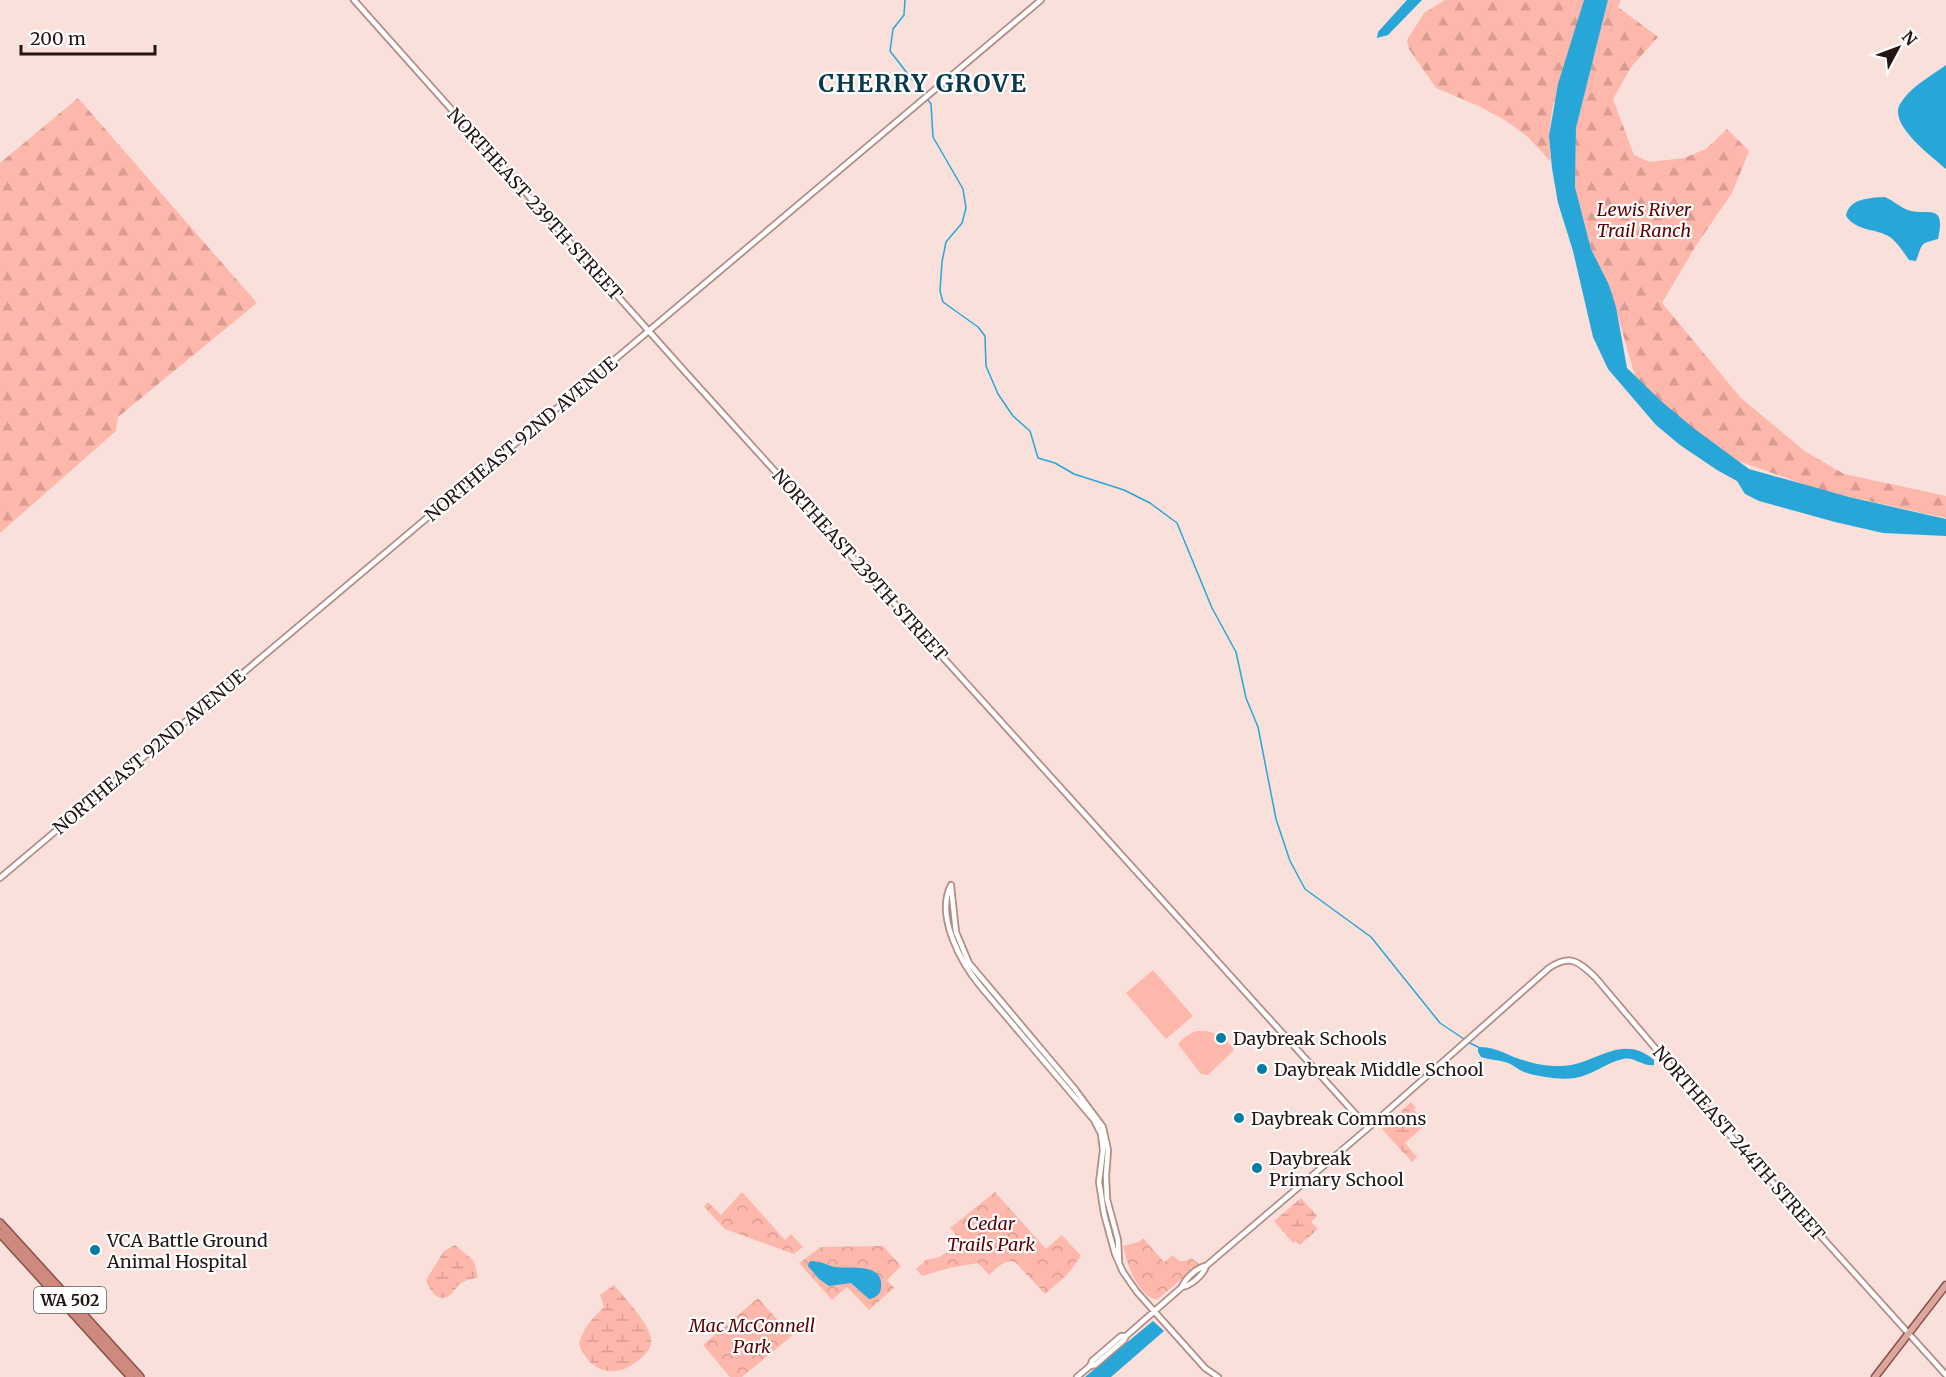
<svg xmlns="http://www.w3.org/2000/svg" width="1946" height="1377" font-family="Merriweather,serif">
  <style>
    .forest { fill: url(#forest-firs) }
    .wetland { fill: url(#wetland-marsh) }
    .park { fill: url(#park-crowns) }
    .garden { fill: #feb7ab }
    .water { fill: #27a6d7 }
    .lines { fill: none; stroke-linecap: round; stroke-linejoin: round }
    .stream { stroke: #27a6d7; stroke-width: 1.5 }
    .tertiary-casing { stroke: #b38c85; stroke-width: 8 }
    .primary-casing { stroke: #8b4e44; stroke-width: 9 }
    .trunk-casing { stroke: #8b4e44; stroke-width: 10 }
    .tertiary { stroke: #fff; stroke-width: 4.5 }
    .primary { stroke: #daa79f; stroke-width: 6 }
    .trunk { stroke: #ce8a7f; stroke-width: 7 }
    .poi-dot { fill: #047ca4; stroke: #fff; stroke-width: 2 }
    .labels { text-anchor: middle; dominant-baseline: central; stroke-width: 4.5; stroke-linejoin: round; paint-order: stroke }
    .shield { fill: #fff; stroke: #665b5a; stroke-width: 1.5 }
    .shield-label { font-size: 16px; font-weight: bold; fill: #241513 }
    .street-label { font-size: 18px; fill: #241513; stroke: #fff }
    .park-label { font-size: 18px; font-style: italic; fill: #5f0100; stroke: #fff }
    .poi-label { font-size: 18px; fill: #241513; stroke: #fff; text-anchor: start }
    .district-label { font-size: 24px; font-weight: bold; letter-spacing: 1.5px; fill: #083a4e; stroke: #fff }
  </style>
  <defs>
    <pattern id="forest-firs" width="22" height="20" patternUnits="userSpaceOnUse" patternTransform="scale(1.5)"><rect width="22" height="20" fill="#feb7ab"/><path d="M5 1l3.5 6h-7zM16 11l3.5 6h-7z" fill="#da9c92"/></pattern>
    <pattern id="wetland-marsh" width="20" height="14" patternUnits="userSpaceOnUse" patternTransform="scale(1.5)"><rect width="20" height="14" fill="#feb7ab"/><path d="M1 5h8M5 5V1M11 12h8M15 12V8" fill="none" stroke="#da9c92"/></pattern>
    <pattern id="park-crowns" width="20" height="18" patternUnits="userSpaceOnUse" patternTransform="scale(1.5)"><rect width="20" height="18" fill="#feb7ab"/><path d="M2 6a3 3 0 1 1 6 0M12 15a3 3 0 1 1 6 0" fill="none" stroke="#da9c92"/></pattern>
  </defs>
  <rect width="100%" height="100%" fill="#fae0db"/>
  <path class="forest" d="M1445,0h139l-32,110 -3,26 2,26 -23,-25 -22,-16 -25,-14 -45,-19 -27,-39 -2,-9 17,-27z
    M1608,0h13l-3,7 40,30 -27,30 -18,32 21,56 16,7 34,-4 22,-9 21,-20 22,22 -17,42 -37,54 -33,56 79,95 65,54 38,22 102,22v22l-123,-27 -90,-32 -54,-39 -44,-44 -26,-91 -18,-36 -16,-62 1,-59z
    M78,98l179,205 -139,114 -2,14 -116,102v-370z"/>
  <path class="wetland" d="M1411,1102l5,6 -2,2 10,12 -2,6 -17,15 12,14 -5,5 -30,-33z
    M1301,1198l16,18 -6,6 7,7 -18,16 -4,-4 -3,2 -19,-22z
    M455,1245l19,16 4,16c-6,2 -13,3 -18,7 -4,3 -6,8 -10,11 -12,9 -20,-4 -24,-15l18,-29z
    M614,1285c10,12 36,39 37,54 1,9 -4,14 -10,19 -15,14 -33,19 -50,5 -5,-5 -10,-12 -12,-19 4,-16 13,-25 25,-37l-4,-12z"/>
  <path class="park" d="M742,1192l43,48 6,-6 12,13 -9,7 -69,-25 -21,-22 4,-5 13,13z
    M995,1192l51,57 16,-14 19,21 -14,19 -22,19 -30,-32c-10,-4 -19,7 -26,13l-11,-12 -29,5 -27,8 -6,-7 10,-9 13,-3 23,-15 -12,-14z
    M1143,1238l21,24 9,-7c5,7 11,8 18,3l8,6 -42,36c-20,-4 -30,-37 -34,-54l16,-4z
    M883,1246l18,20 -14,14 7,8 -25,22 -22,-23 -15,13 -33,-37 22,-16z
    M758,1298l34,38 -50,41h-12l-27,-32z"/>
  <path class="garden" d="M1153,970l40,46 -27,23 -40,-46z
    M1196,1031c18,-1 28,4 38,19l-26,25 -7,-1 -23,-30 8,-8z"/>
  <path class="water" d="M1407,0h15l-34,35 -11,3 1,-6z
    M1584,0h24l-32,128 -1,59 16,62 18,36 7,22 11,61 34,33 31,26 57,42 100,28 97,22v17l-63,-3 -48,-11 -76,-21 -14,-7 -8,-13 -20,-11 -37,-25 -24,-20 -48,-56 -15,-32 -20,-86 -15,-48 -6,-35 -3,-32 9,-52z
    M1946,65v104c-13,-12 -58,-44 -46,-65 10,-17 31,-28 46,-39z
    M1885,197c9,4 17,12 26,14 18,4 35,-8 27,28 -19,5 -15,4 -22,22l-7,-1c-5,-7 -11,-17 -19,-23 -14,-9 -33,-5 -44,-21 3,-18 24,-18 39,-19z
    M1478,1047c19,-1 31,10 48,14 9,3 22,5 32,5 35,2 62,-35 96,-6v5c-11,2 -20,-9 -31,-6 -18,4 -30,16 -48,19 -15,2 -36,-1 -51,-6 -6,-2 -10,-7 -16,-9 -8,-3 -18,-3 -27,-6l-3,-5z
    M811,1261c9,0 16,4 24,6 14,2 49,-5 46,20 0,7 -5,11 -12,12l-18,-16 -22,3 -10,-7 -11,-13 1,-4z
    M1153,1321l11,10 -53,46h-26z"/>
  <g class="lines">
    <path class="stream" d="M905,0l-1,15 -11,14 -3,22 41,53 2,33 30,52 3,19 -4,15 -16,19 -4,20 -2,29 3,11 35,25 7,9 1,30 12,28 15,22 17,15 8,27 17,5 19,11 50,16 26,13 27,20 35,85 24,44 10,46 12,29 18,92 14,42 15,28 66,48 69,86 24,16
      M1468,1042l10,5"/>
    <defs>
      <path id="tertiary" d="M354,0l334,375 680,753
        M0,878l1041,-878
        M951,885c-16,31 10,78 30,102l113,133 7,14 2,16 -4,32 5,32 11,40 8,18 14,20 68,76 13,9
        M951,886l5,46 13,31 105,125 29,39 5,23 -2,26 1,23 11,41 1,21
        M1182,1287c9,-1 22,-13 24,-21l162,-138 181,-160c21,-14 29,-7 46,9l116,137 235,261
        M1090,1366l2,-5 29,-25h5
        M1077,1377l13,-11 5,-1 29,-25 2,-4 56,-49c3,-9 16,-20 24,-21"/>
      <path id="primary" d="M1875,1377l71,-92"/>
      <path id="trunk" d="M0,1223l140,154
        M0,1233l131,144"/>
    </defs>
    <use href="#tertiary" class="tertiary-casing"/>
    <use href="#primary" class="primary-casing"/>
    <use href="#trunk" class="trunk-casing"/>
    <use href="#tertiary" class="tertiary"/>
    <use href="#primary" class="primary"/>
    <use href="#trunk" class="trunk"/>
  </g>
  <g class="poi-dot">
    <circle cx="1221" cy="1038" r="6"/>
    <circle cx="1262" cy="1069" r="6"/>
    <circle cx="1239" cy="1118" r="6"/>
    <circle cx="1257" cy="1168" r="6"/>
    <circle cx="95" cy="1250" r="6"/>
  </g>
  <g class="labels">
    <rect class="shield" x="34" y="1287" width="72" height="26" rx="4.5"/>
    <g class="shield-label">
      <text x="70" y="1300">WA 502</text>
    </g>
    <g class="street-label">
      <text transform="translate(535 204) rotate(48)">NORTHEAST 239TH STREET</text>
      <text transform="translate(521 439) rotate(-40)">NORTHEAST 92ND AVENUE</text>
      <text transform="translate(860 565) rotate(48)">NORTHEAST 239TH STREET</text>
      <text transform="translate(149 752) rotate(-40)">NORTHEAST 92ND AVENUE</text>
      <text transform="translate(1739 1143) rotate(49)">NORTHEAST 244TH STREET</text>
    </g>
    <g class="park-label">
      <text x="1644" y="209">Lewis River<tspan x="1644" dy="21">Trail Ranch</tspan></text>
      <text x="991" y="1223">Cedar<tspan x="991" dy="21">Trails Park</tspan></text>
      <text x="752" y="1325">Mac McConnell<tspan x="752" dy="21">Park</tspan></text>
    </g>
    <g class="poi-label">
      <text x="1233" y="1038">Daybreak Schools</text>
      <text x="1274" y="1069">Daybreak Middle School</text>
      <text x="1251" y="1118">Daybreak Commons</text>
      <text x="1269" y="1158">Daybreak<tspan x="1269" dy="21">Primary School</tspan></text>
      <text x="107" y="1240">VCA Battle Ground<tspan x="107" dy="21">Animal Hospital</tspan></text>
    </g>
    <g class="district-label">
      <text x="923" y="83">CHERRY GROVE</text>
    </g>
  </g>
  <g transform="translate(1898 48) rotate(49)" stroke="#ffffff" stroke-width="4.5" paint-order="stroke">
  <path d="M0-4.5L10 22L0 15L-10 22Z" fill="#241513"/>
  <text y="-9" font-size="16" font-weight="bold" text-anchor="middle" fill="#241513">N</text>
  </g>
  <path d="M21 45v9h134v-9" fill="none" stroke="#241513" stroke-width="3"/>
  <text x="30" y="45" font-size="18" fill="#241513" stroke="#ffffff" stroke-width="4.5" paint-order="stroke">200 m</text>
</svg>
